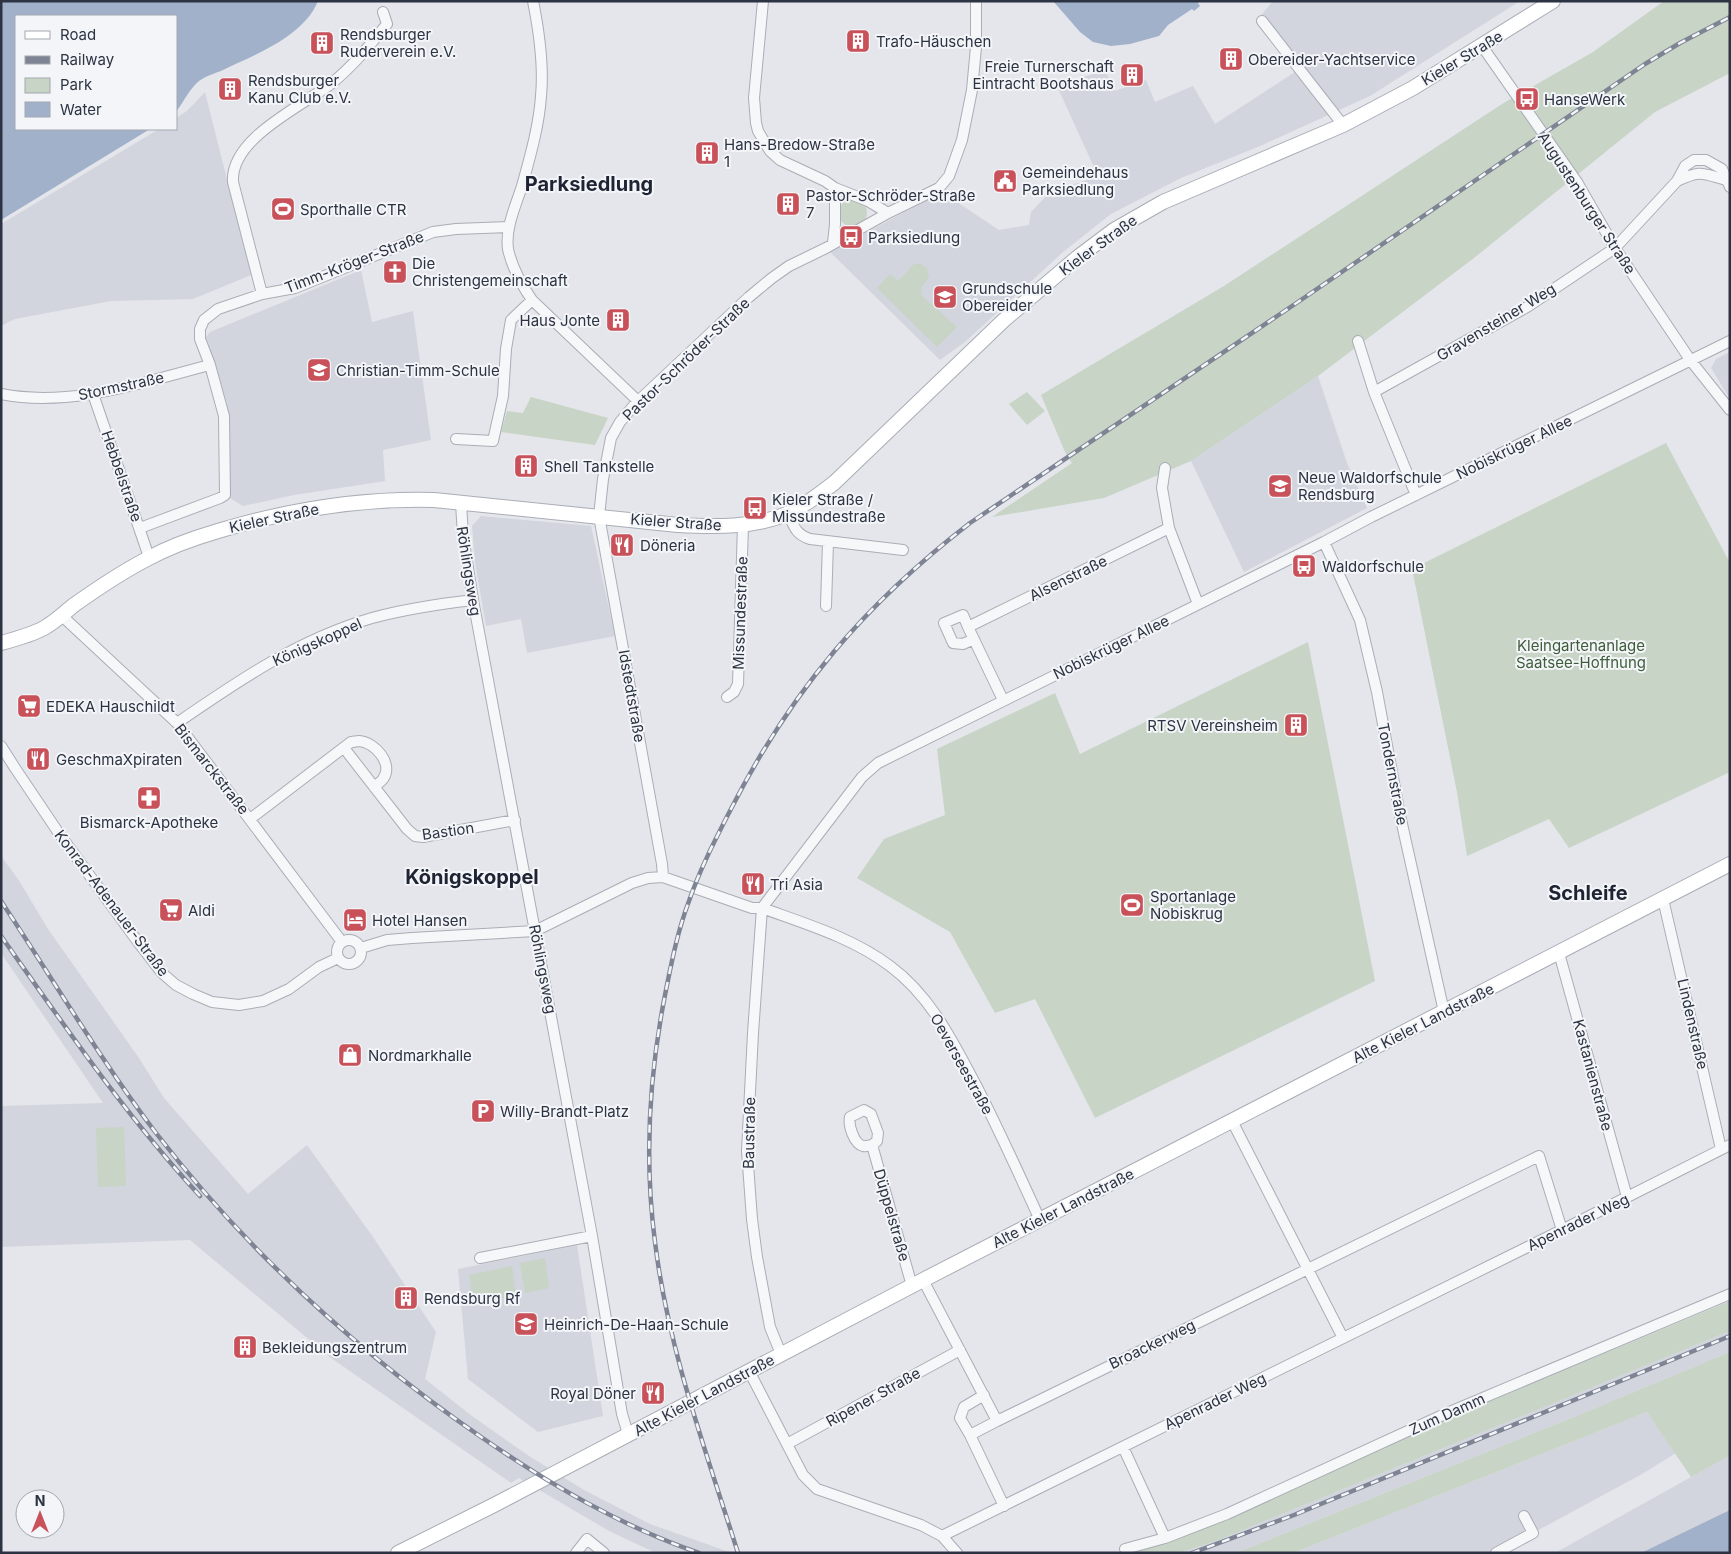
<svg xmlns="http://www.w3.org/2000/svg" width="1731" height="1554" font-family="Inter,sans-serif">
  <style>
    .built { fill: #d2d5dd }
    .green { fill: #c8d4c5 }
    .water { fill: #a1b1c9 }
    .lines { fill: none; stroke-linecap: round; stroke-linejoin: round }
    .street-casing { stroke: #a9adb5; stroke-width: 12 }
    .secondary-casing { stroke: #a9adb5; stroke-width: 16 }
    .street { stroke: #f6f7f9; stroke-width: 10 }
    .secondary { stroke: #fff; stroke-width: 14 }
    .rail-casing { stroke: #7e8494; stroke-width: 4.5 }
    .rail { stroke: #f3f5f8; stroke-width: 2.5; stroke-dasharray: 8; stroke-linecap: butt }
    .labels { text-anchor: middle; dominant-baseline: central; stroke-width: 4; stroke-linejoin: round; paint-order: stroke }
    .poi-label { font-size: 15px; fill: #2c3342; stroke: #f3f5f8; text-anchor: start }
    .street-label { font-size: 15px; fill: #2c3342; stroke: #f3f5f8 }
    .park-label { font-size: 15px; fill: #3e5d3a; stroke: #f3f5f8 }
    .district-label { font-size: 20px; font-weight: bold; fill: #1e2433; stroke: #f3f5f8 }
  </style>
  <rect width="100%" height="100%" fill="#e4e6eb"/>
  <path class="built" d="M1273,1h247l-150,95 -110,50 -79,32 -70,36 -48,38 -98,90 -25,18 -110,-108 112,-60 57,38 30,-5 2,-13 18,-19 49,-17 -41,-90 48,-16 10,21 31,-11 9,22 38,-16 22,38 80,-52 -37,-53z
    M205,92l46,183 -58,24 -82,2 -96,18 -14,7v-102l158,-95h17v-11l11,-7z
    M361,270l11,52 41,-11 18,129 -48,10 2,31 -91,14 -51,11 -13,-8 -3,-95 -21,-66 4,-5z
    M1730,352v47l-19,-31 5,-9z
    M1318,376l29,87 20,45 -123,64 -53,-111z
    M481,516l110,10 24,110 -88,17 -6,-34 -35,7 -11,-64 -3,-36z
    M1,856l17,23 30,50 91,129 25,40 84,96 59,-49 66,92 63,95 -11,47 47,37 57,40 55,34 66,34 82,29h-76l-47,-22 -90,-53 -8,5 -180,-125 -141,-118 -189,7v-141l102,-3 -102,-150z
    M577,1245l26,171 -65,16 -70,-53 -10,-110z
    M1730,1331v21l-156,65 -338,136h-58l38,-12z
    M1647,1412l29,41 -34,21 -146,79h-203z
    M1730,1456v97h-175l136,-76z"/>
  <path class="green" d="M1664,1h66v72l-75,39 -181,146 -156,118 -127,85 -87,37 -112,19 80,-54 -7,-11 -24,-57 183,-109 278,-182 91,-52z
    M839 213a14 14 0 1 1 28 0a14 14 0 1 1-28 0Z
    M914,264h7l6,4 2,8 -3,6 -5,5 1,9 35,31 -20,20 -60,-59 13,-14 8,7z
    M1027,392l18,19 -18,14 -18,-21z
    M531,397l77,21 -13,27 -94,-13 6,-21 16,2z
    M1666,443l64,120v209l-161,76 -20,-29 -82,37 -10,-64 -45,-223z
    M1308,642l67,339 -280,137 -60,-119 -40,14 -45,-81 -93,-54 27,-39 61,-24 -8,-66 118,-56 25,61z
    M124,1127l2,59 -28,1 -2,-59z
    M545,1258l4,30 -24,5 -5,-30z
    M512,1266l4,30 -43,7 -4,-28z
    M1730,1301v30l-514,210 -38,12h-44l69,-25 256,-114z
    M1730,1352v104l-39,21 -44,-65 -354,141h-57l338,-136z"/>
  <path class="water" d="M1,1h317c-14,35 -63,54 -95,69 -7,3 -17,6 -24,11 -8,6 -17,23 -23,31v-96h-160v113h134l-149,91z
    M1053,1h146l-1,2 2,3 -6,5 -2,-2 -24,16 -9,11 -29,8 -19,2 -18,-4 -13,-10z
    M1730,1510v43h-89z"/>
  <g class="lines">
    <defs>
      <path id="street" d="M533,1c6,30 11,64 8,95 -2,30 -11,61 -19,90 -6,19 -17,42 -14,63 4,19 13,35 24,51l106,101
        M763,1l-9,97 2,25 2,8 12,20 10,9 45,21 10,7
        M1262,21l81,104
        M1482,46l95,136 38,66 76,113 39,49
        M1677,181c24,-11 24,-8 49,-1
        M833,243l2,-19v-36l33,13 20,12
        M262,294l-29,-112c-3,-44 70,-76 99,-99 22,-18 38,-38 55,-59l-4,-12
        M1358,341l16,51
        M1,394c70,14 142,-12 209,-29
        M93,394l56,163
        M456,439l37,2 10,-45 3,-47 5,-29 21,-20
        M1165,468l-3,20 7,40 29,76
        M1416,495l-42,-103 153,-85 88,-59 62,-67 8,-15 9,-6h12l16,9 8,18
        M461,503l2,33 10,64 119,636 30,178 6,20
        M788,513c6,13 7,21 22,26l93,11
        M140,528l80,-30 5,-3 -1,-79 -14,-51 -10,-26v-10l4,-9 14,-11 44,-15 33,-6 138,-56 23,-3 53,-2
        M1324,542l36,78 17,72 23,123 44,197
        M826,606l2,-64
        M61,615l116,108 165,219
        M968,627l-5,-12 -19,8 9,20 10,1 11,-5
        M727,697l7,-5 4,-8 5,-159
        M1003,700l-35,-73 201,-99
        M177,723c61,-42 122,-84 195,-105 33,-9 67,-14 101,-18
        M1,746l14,22 43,64 80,110 24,31 14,12 17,9 19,8 27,3 24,-4 26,-12 30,-22 19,-9
        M344,748l63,81 8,7 8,1 92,-17
        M250,819l101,-77c3,0 5,-1 8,-1 16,1 35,23 24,38 -2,3 -6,5 -9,8
        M663,877l-1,-13 -63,-348 4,-37 8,-41 9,-16 15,-18 114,-107 23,-19 17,-12 37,-18 62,-35 51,-25 10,-12 13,-36 10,-50 4,-43v-46
        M1663,899l58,250
        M762,908l100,-131 16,-14 446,-221 47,-25 359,-176
        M762,908l-9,125 -6,118 5,68 5,38 13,70 11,27
        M337 952a12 12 0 1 1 24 0a12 12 0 1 1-24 0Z
        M361,948l26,-8 25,-2 123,-7 97,-48 16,-5 15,-1 89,31h10c44,16 91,30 128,58 42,31 64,78 88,123 22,43 42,87 62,131
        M1559,953l68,244
        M1232,1121l111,217
        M872,1145c-3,0 -6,2 -9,1 -9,-2 -15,-21 -13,-29l14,-7 7,4 7,19 -1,8 -5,4 40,141
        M480,1258l112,-22
        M923,1280l74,141 -27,14 -10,-17 4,-11 20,-12
        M749,1371l54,104 14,14 104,36 21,11 620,-306 168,-85
        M997,1421l542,-265 23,74
        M970,1435l34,71
        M787,1444l173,-94
        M1123,1447l42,91 62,-24 220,-101 283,-119
        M942,1536l15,17
        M1125,1549l40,-11
        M576,1553l11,-14 17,14
        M1496,1553l37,-20 -9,-17"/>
      <path id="secondary" d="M1,643c15,-4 30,-8 43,-15 11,-6 20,-15 30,-23 24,-17 48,-33 73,-46 22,-12 47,-21 71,-28 70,-21 143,-33 216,-31l244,25c37,2 76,3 111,-12 16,-7 30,-19 45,-30l170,-163 74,-63 36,-27 49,-28 180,-77 70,-37 140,-87
        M398,1553l96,-48 429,-225 807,-416"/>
    </defs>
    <use href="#street" class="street-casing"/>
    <use href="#secondary" class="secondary-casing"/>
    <use href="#street" class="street"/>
    <use href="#secondary" class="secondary"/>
    <defs>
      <path id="rail" d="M1,901c51,77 99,158 155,232 91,118 204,221 328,306 67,46 137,87 215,114
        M1,936c63,89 125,180 199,260
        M738,1553c-32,-102 -70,-204 -83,-311 -11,-84 -6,-168 11,-252 6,-30 12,-60 23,-89 11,-32 27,-63 43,-94 60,-117 133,-203 238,-284l328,-221 347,-238 35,-21 50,-26
        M1192,1553l102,-38 436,-179"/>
    </defs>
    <use href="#rail" class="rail-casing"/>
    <use href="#rail" class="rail"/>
  </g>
  <defs>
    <symbol id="building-square" viewBox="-11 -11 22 22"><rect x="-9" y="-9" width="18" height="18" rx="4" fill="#c8515a" stroke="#f3f5f8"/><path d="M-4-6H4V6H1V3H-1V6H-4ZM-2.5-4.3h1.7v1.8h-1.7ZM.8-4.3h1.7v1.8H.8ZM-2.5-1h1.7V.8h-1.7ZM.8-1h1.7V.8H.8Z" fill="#fff"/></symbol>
    <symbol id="bus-square" viewBox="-11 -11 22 22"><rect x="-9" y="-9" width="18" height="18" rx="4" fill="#c8515a" stroke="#f3f5f8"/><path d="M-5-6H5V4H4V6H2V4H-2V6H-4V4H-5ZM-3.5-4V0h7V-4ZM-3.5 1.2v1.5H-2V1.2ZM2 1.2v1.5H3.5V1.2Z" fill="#fff"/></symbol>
    <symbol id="civic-square" viewBox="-11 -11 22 22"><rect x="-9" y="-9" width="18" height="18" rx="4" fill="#c8515a" stroke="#f3f5f8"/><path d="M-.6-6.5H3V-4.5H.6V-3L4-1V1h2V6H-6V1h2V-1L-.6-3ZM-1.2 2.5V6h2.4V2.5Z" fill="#fff"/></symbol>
    <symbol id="stadium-square" viewBox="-11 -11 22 22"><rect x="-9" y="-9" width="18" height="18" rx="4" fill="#c8515a" stroke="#f3f5f8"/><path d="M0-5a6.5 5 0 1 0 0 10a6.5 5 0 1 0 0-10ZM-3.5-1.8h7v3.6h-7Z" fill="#fff"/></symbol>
    <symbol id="church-square" viewBox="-11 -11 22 22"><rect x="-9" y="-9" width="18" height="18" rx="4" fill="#c8515a" stroke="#f3f5f8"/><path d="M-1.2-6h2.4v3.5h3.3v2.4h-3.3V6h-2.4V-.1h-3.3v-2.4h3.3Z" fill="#fff"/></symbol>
    <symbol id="school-square" viewBox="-11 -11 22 22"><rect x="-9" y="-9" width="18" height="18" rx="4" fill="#c8515a" stroke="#f3f5f8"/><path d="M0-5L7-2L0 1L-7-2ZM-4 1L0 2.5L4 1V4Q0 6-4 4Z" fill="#fff"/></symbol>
    <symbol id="restaurant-square" viewBox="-11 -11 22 22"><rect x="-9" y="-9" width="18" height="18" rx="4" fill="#c8515a" stroke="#f3f5f8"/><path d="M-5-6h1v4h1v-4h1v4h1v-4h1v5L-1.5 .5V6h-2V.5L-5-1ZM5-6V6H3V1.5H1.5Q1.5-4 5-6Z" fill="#fff"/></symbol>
    <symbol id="supermarket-square" viewBox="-11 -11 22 22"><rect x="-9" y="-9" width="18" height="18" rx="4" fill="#c8515a" stroke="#f3f5f8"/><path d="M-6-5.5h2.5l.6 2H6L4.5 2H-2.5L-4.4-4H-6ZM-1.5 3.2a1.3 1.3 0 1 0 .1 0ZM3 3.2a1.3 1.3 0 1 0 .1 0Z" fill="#fff"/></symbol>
    <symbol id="pharmacy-square" viewBox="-11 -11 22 22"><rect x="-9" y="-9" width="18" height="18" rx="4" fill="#c8515a" stroke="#f3f5f8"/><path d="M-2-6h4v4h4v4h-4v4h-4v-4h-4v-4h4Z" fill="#fff"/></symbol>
    <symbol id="hotel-square" viewBox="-11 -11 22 22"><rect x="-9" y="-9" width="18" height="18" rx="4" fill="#c8515a" stroke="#f3f5f8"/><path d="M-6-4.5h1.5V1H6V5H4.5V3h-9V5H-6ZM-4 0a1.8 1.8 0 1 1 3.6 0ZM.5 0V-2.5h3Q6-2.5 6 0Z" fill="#fff"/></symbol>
    <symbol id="shop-square" viewBox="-11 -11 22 22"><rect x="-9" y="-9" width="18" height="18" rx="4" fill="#c8515a" stroke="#f3f5f8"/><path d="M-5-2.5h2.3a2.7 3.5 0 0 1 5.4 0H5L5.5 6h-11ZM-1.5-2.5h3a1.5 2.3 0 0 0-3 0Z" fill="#fff"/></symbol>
    <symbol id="parking-square" viewBox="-11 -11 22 22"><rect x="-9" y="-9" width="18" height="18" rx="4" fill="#c8515a" stroke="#f3f5f8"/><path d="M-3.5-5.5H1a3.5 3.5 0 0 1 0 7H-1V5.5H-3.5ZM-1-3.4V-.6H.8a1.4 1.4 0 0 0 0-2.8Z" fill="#fff"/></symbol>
  </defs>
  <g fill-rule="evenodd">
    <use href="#building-square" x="844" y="27" width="28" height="28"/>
    <use href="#building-square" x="308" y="29" width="28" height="28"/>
    <use href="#building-square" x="1217" y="45" width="28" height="28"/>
    <use href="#building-square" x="1118" y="61" width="28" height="28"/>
    <use href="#building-square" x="216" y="75" width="28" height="28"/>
    <use href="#bus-square" x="1513" y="85" width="28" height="28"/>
    <use href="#building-square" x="693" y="139" width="28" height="28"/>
    <use href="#civic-square" x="991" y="167" width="28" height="28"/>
    <use href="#building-square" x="774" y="190" width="28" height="28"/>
    <use href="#stadium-square" x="269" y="195" width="28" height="28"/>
    <use href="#bus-square" x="837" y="223" width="28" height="28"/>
    <use href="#church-square" x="381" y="258" width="28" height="28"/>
    <use href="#school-square" x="931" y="283" width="28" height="28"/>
    <use href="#building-square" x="604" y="306" width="28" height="28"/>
    <use href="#school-square" x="305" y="356" width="28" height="28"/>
    <use href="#building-square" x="512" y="452" width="28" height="28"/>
    <use href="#school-square" x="1266" y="472" width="28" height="28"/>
    <use href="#bus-square" x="741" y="494" width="28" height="28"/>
    <use href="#restaurant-square" x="608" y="531" width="28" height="28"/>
    <use href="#bus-square" x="1290" y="552" width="28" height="28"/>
    <use href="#supermarket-square" x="15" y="692" width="28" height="28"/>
    <use href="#building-square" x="1282" y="711" width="28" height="28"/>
    <use href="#restaurant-square" x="24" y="745" width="28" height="28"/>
    <use href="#pharmacy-square" x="135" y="784" width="28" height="28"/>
    <use href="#restaurant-square" x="739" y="870" width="28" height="28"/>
    <use href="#stadium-square" x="1118" y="891" width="28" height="28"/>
    <use href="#supermarket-square" x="157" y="896" width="28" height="28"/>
    <use href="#hotel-square" x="341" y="906" width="28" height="28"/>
    <use href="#shop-square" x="336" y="1041" width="28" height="28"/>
    <use href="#parking-square" x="469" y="1097" width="28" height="28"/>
    <use href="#building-square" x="392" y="1284" width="28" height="28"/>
    <use href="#school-square" x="512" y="1310" width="28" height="28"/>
    <use href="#building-square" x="231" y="1333" width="28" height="28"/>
    <use href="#restaurant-square" x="639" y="1379" width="28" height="28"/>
  </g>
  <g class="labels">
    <g class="poi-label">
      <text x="340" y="34">Rendsburger<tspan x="340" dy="17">Ruderverein e.V.</tspan></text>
      <text x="876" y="41">Trafo-Häuschen</text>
      <text x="1248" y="59">Obereider-Yachtservice</text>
      <text x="1114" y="66" text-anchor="end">Freie Turnerschaft<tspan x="1114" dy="17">Eintracht Bootshaus</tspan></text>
      <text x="248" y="80">Rendsburger<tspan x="248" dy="17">Kanu Club e.V.</tspan></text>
      <text x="1544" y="99">HanseWerk</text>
      <text x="724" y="144">Hans-Bredow-Straße<tspan x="724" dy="17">1</tspan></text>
      <text x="1022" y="172">Gemeindehaus<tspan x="1022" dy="17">Parksiedlung</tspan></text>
      <text x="806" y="195">Pastor-Schröder-Straße<tspan x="806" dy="17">7</tspan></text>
      <text x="300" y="209">Sporthalle CTR</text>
      <text x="868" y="237">Parksiedlung</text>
      <text x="412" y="263">Die<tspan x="412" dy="17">Christengemeinschaft</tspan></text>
      <text x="962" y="288">Grundschule<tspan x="962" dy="17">Obereider</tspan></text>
      <text x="600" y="320" text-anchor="end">Haus Jonte</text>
      <text x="336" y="370">Christian-Timm-Schule</text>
      <text x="544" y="466">Shell Tankstelle</text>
      <text x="1298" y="477">Neue Waldorfschule<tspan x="1298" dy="17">Rendsburg</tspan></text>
      <text x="772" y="499">Kieler Straße /<tspan x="772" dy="17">Missundestraße</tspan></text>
      <text x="640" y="545">Döneria</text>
      <text x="1322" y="566">Waldorfschule</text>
      <text x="46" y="706">EDEKA Hauschildt</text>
      <text x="1278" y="725" text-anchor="end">RTSV Vereinsheim</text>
      <text x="56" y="759">GeschmaXpiraten</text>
      <text x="149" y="822" text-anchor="middle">Bismarck-Apotheke</text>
      <text x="770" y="884">Tri Asia</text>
      <text x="1150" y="896">Sportanlage<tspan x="1150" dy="17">Nobiskrug</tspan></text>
      <text x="188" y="910">Aldi</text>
      <text x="372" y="920">Hotel Hansen</text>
      <text x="368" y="1055">Nordmarkhalle</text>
      <text x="500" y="1111">Willy-Brandt-Platz</text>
      <text x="424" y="1298">Rendsburg Rf</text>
      <text x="544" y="1324">Heinrich-De-Haan-Schule</text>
      <text x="262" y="1347">Bekleidungszentrum</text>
      <text x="636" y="1393" text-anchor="end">Royal Döner</text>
    </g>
    <g class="street-label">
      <text transform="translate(1462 58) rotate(-31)">Kieler Straße</text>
      <text transform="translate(1587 203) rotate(57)">Augustenburger Straße</text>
      <text transform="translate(1098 245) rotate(-36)">Kieler Straße</text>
      <text transform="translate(354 262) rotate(-21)">Timm-Kröger-Straße</text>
      <text transform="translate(1496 322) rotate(-31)">Gravensteiner Weg</text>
      <text transform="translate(686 359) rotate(-44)">Pastor-Schröder-Straße</text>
      <text transform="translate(121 386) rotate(-12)">Stormstraße</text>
      <text transform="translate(1514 447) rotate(-26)">Nobiskrüger Allee</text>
      <text transform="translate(122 476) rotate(71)">Hebbelstraße</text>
      <text transform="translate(274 518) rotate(-12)">Kieler Straße</text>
      <text transform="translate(676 522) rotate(4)">Kieler Straße</text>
      <text transform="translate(469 571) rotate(81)">Röhlingsweg</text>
      <text transform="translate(1068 578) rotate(-26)">Alsenstraße</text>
      <text transform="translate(740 613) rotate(-88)">Missundestraße</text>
      <text transform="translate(317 642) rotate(-24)">Königskoppel</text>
      <text transform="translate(1111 647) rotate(-26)">Nobiskrüger Allee</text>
      <text transform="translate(632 696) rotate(80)">Idstedtstraße</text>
      <text transform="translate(212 769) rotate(52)">Bismarckstraße</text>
      <text transform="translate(1393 774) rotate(79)">Tondernstraße</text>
      <text transform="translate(448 831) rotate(-8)">Bastion</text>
      <text transform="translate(112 903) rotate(53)">Konrad-Adenauer-Straße</text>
      <text transform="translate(543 969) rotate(79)">Röhlingsweg</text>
      <text transform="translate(1423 1023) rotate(-27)">Alte Kieler Landstraße</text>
      <text transform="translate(1693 1024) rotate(77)">Lindenstraße</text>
      <text transform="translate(962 1064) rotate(61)">Oeverseestraße</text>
      <text transform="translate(1593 1075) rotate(75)">Kastanienstraße</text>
      <text transform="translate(749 1133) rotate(-89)">Baustraße</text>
      <text transform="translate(1063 1208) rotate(-27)">Alte Kieler Landstraße</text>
      <text transform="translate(892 1215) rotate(74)">Düppelstraße</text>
      <text transform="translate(1578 1222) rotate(-26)">Apenrader Weg</text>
      <text transform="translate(1152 1344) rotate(-26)">Broackerweg</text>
      <text transform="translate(704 1395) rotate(-28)">Alte Kieler Landstraße</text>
      <text transform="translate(873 1397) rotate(-29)">Ripener Straße</text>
      <text transform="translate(1215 1401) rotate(-26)">Apenrader Weg</text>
      <text transform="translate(1447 1414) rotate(-24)">Zum Damm</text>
    </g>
    <g class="park-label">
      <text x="1581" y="645">Kleingartenanlage<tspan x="1581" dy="17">Saatsee-Hoffnung</tspan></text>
    </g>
    <g class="district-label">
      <text x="589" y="184">Parksiedlung</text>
      <text x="472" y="877">Königskoppel</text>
      <text x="1588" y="893">Schleife</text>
    </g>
  </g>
  <rect width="1731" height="1554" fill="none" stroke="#2c3342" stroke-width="5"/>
  <rect x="15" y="15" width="162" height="115" fill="#f3f5f8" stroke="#a3a7af"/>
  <rect x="25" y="31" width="25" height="8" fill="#ffffff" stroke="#a3a7af"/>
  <text x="60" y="40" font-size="15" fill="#2c3342">Road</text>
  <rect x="25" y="56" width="25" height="8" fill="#7e8494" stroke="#a3a7af"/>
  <text x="60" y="65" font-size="15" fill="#2c3342">Railway</text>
  <rect x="25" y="78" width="25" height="15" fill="#c8d4c5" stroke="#a3a7af"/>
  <text x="60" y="90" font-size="15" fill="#2c3342">Park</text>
  <rect x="25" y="102" width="25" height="15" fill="#a1b1c9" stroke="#a3a7af"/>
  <text x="60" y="115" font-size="15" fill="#2c3342">Water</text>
  <g transform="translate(40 1514)"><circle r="24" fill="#f3f5f8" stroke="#a3a7af"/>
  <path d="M0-4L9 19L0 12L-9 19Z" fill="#c8515a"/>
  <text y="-8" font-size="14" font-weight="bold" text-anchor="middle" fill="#2c3342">N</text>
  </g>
</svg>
